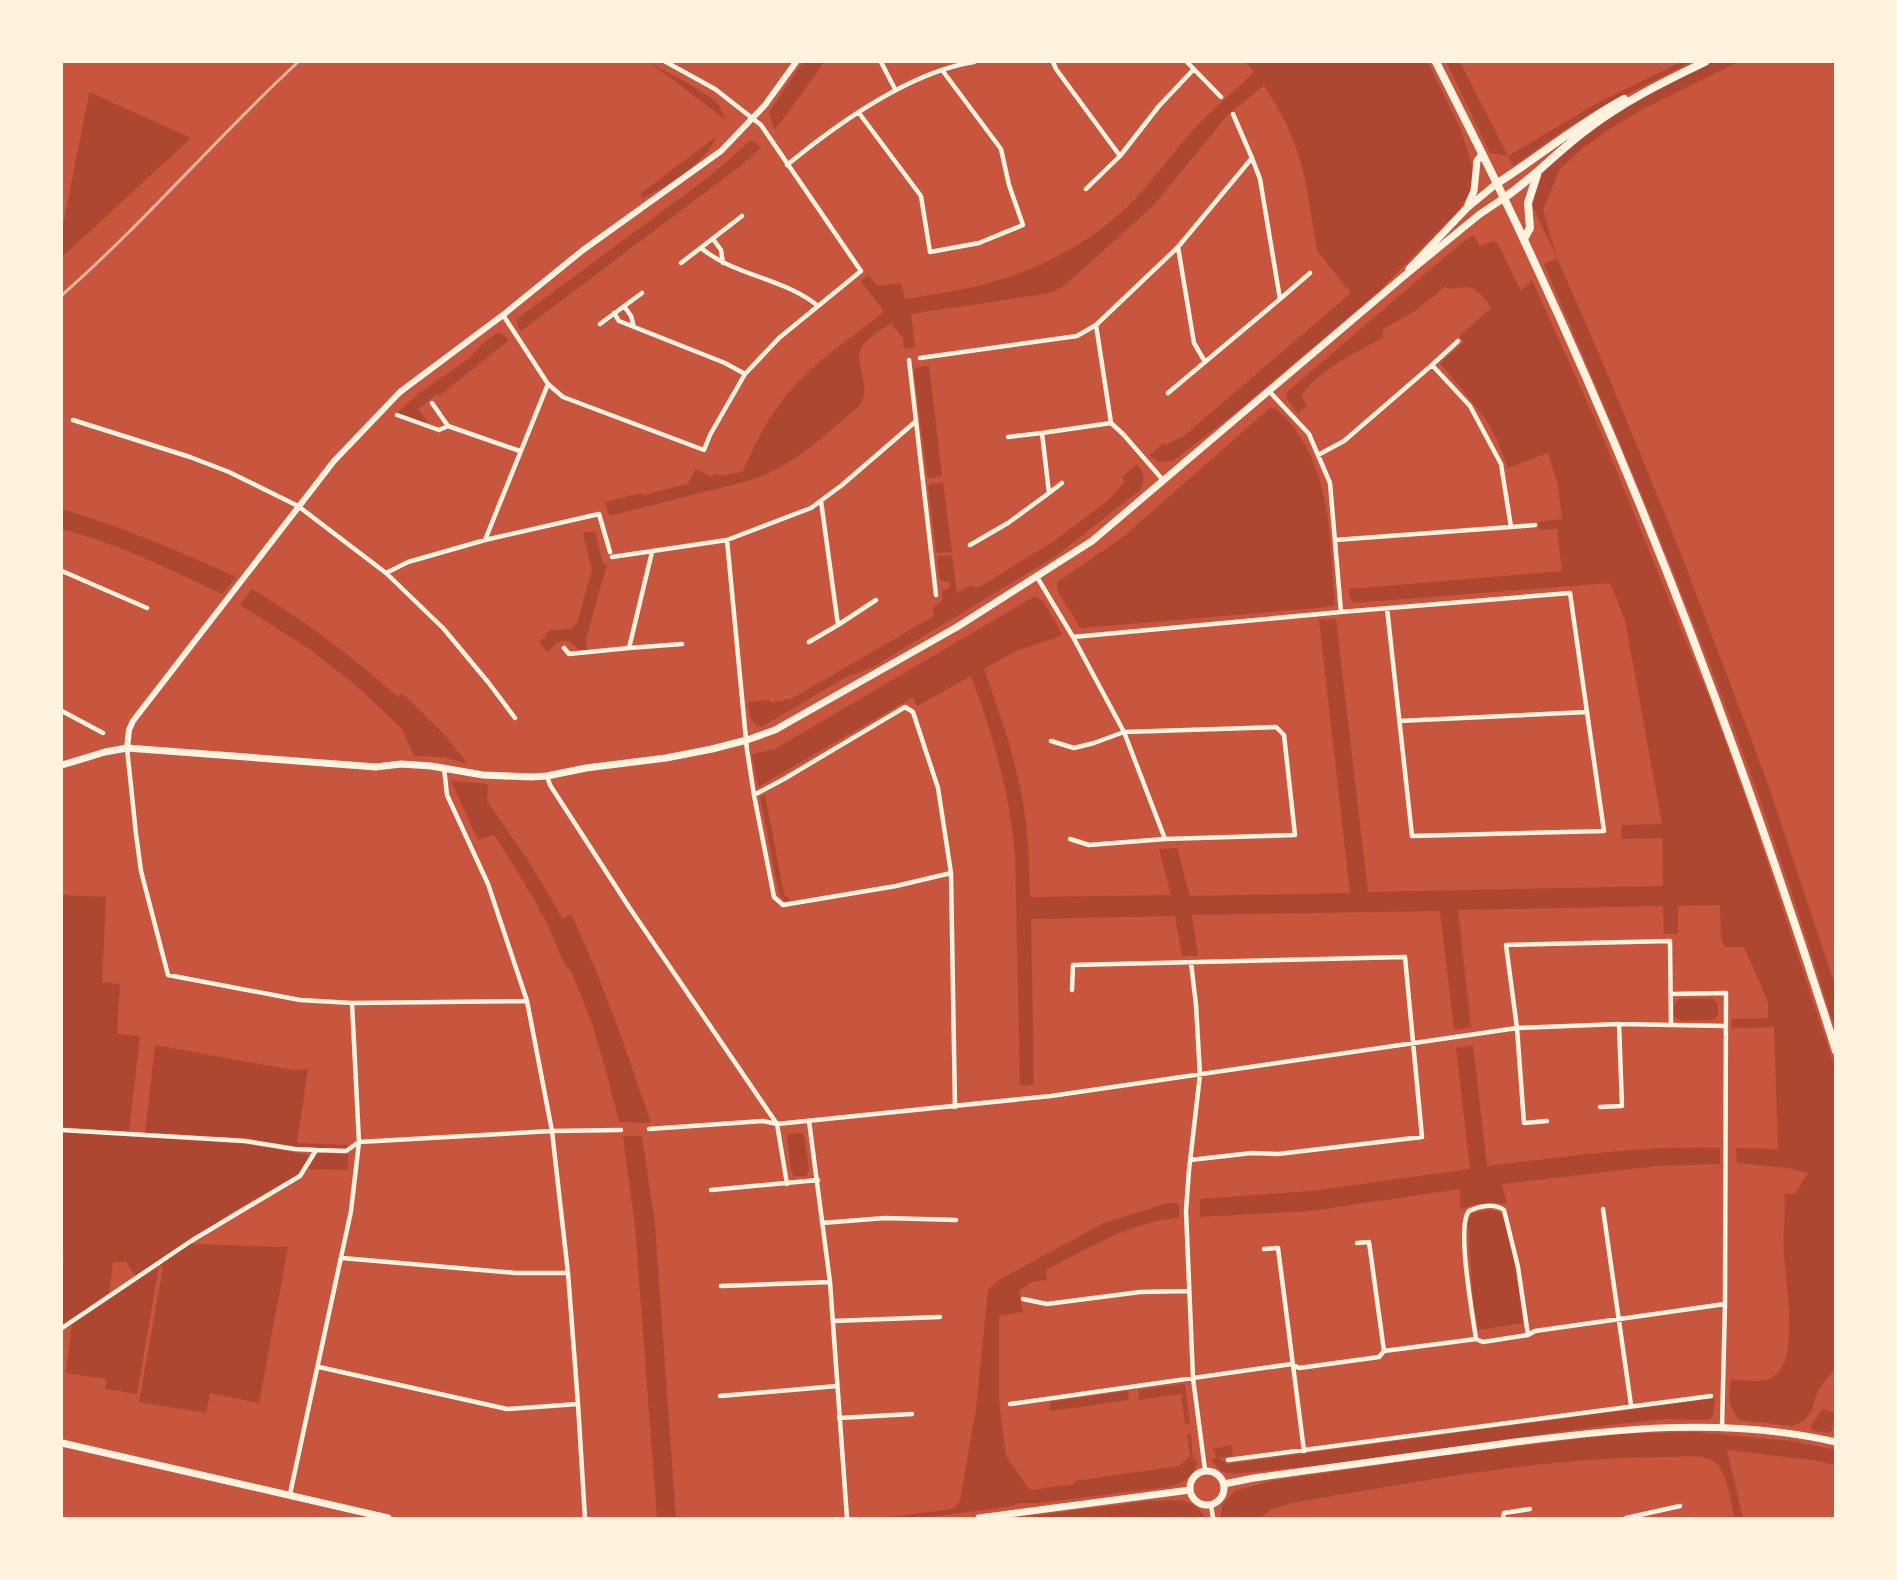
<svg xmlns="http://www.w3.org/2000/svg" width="1897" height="1580" font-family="Spectral,serif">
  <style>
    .green { fill: #ae4732 }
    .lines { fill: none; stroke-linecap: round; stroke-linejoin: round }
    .minor { stroke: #fff3e0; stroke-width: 4.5 }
    .tertiary { stroke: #fff3e0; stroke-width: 6 }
    .secondary { stroke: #fff3e0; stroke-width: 7 }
    .primary { stroke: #fff3e0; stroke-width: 8 }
    .rail { stroke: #e9b49f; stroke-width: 3 }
  </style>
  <rect width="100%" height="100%" fill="#c8553d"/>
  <path class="green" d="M649,62l47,26 22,15 8,17z
    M803,62h21l-36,51 -14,17 -5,-18z
    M1246,62h182l33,68 11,36 1,6 -3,20 -12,19 -79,80 -145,123 -61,47 -15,1 -8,-7 14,-12 2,2 19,-10 166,-142 -34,-42 -12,-72 -8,-29 -11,-27 -22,-38 -37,31 -74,90 -88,79 -12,7 -15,3 -127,19 4,33 -11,2 -1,-11 -12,-15c-8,6 -25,15 -30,25 -7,17 11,39 -1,57 -35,30 -67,62 -112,76l-139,35 -4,-14 37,-9 1,2 45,-11 7,-15 17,8 2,-3 7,2 22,-5c10,-23 21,-46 36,-66 27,-38 68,-64 105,-93l-23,-31 8,-6 8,11 24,-3 4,16c24,-4 48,-7 72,-13 59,-14 116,-43 158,-87 18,-19 33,-40 50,-60 21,-24 46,-45 69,-67z
    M1446,62h14l48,94 91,-54 82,-40h10l-89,45 -38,23 -51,36 -5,-10 -18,-3z
    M1713,62h25l-95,47 -29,17 -34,24 -20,19 -17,41 14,48 46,105 75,183 89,235 68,204v44c-26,-84 -53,-167 -82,-249 -63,-175 -136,-346 -209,-516l13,-6 -26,-55 7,-21 10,-16 49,-41 35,-22z
    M89,92l102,46 -129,119v-27l25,-126 2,-3 -1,-2z
    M716,137c-9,25 -50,51 -74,61l-1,-5z
    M750,141l6,2 5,5 -17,15 -223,168 -4,-6v-6l193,-143z
    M1473,235l7,11 14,-5 4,3 23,47 11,-11 70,155 110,270 41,114 82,249v300l-18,24 -5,18 -8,11 -12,5 -53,-6c-12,-16 -10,-22 -8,-41 15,1 33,6 46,-5 21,-19 9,-92 7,-119 -1,-20 1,-41 1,-61h10l13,-21 -21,-5 -50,-5 -1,-15 42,1 -4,-122 -42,1 -1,-9 37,-1v-16l-24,-55h-19l-4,-9 -1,-33 -42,1v28h-14l-1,-28 -205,4 13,117 -17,3 -14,-119 -248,4 6,41h-16l-7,-40 -144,3 3,165 -14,2 -5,-233c-6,-61 -22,-119 -44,-177l-54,30 -4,-9 -155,90 -6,-33 23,-5 260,-153 9,6 18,32 -1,2 -45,15 -32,18c17,48 34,96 41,146 4,27 4,55 5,82l141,-2 -12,-46 18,-1 13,48 160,-3 -31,-273 17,-1 32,273 295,-6 -1,-48 -40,1 -1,-14 41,-1 -37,-204 -15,-37 -256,20 -4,-3 -1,-11 213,-18 -5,-42 -18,1 -1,-8 24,-3 -4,-34 -10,-32 -40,15 -11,-28 -12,-22 -45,-55 24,-21 -5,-6 32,-28c-6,-10 -14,-22 -27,-21 -8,0 -11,4 -19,0l-33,26 -29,16v9c-19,9 -75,39 -81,59l5,9 -9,7 -10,-12 -2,-8 161,-138z
    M497,333l6,2 6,5 -70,56 -2,-2 -19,15 10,12 -2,3 -29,-11 25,-22 48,-33 12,-14z
    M929,365l13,111 -12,2 -3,-2 -13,-103 1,-5z
    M1271,407c11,5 17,13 24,22 37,51 35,115 40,175l-2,2 -15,2 -236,20 -3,-2 -21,-34 -1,-10 66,-45z
    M1137,464c9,12 7,11 4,25l-85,67 -185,112 -25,9 -85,50 -7,-3 -4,-8 -2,-14 21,-2 2,3 22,-5 141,-82 -1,-9 9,-5v-11l8,-3 -1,-6 -8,-1 -2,-4 -2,-18 1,-3 14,-1 5,38 13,-8 8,3 76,-47 52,-39 19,-20 -3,-5z
    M943,483l9,69 -14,1 -2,-2 -8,-64 3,-3z
    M62,509c60,18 117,42 174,68l-14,17c-52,-25 -104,-50 -160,-65z
    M595,531l8,33h4l-21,75 1,11h-8l-10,-9 -11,1 -11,10 -8,-10 7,-6 -1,-2 7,-5 1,1 17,-1 7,-6 15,-53 -9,-37z
    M252,589c52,31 101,68 146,108l4,-4 39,38 27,33 -24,-7 -30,-1 -12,-27 -43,-41 -48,-38 -71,-45z
    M451,781l37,3 -1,17 41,59 35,59 8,-5c32,68 56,138 80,209l-32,-1 -13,-51 -15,-51 -20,-49 -7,-8 -17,-40 -16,-29 -36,-58 -3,-1 -14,5z
    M765,795l19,99 7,6 -6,1 -6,-6 -19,-98z
    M62,895l44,2 -4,85 18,2 -3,50 23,2 -11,96 -67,-5z
    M1712,998l6,6v11l-5,5 -33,1 -6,-5v-11l5,-6z
    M155,1045l137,25 16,-1 -11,74 52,2 -1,4 -51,-2 -51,-9 -101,-5z
    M1473,1045l14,121c78,-9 155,-21 233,-18v16l-63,2 -155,18 5,20c-18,-2 -30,-1 -47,6v-21l-149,22 -111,6v-18l111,-8 159,-22 -14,-121z
    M62,1132l183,12 65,11 -10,19 -66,37 -98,66 -10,-15h-13l-4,33 -47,30v-63l2,-1 -2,-25z
    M801,1133l3,2 5,35 -3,6h-12l-3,-6 -4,-32 2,-4z
    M623,1136h19l13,88 21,294h-19l-22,-291z
    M318,1153l30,1v16l-40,-1z
    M1168,1203h11v15c-46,2 -93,32 -133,52l1,10 -15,2 -13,9 4,21 -24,4v85l7,55 24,34 44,-6v-3l105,-15 11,-10 -3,-22h4l2,25 4,3c-2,16 -16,21 -29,25l-130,16h-20l-5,3 -91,12h-38l67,-9 6,-3 3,-6 16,-91 12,-119 11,-10 105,-57z
    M1490,1210l10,2c14,24 19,83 23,111l-45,7 -5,-29 -5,-79 4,-9z
    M191,1244l97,3 -29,156 -49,-10 -4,20 -67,-11 24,-135 -3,-1 1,-2z
    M159,1266l-22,128 -32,-5 2,-10 -41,-6 6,-49z
    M1183,1384l2,1 5,39h-5l-4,-30 -42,6 -1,-10z
    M1128,1391l1,9 -78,11 -2,-2 2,-7z
    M1715,1398l-2,18 -5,4 -42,-1 -57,6 -280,39 -95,10c-12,-1 -16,-4 -23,-15l6,-1 -4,-9 18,-4 2,11 -15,2 10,6z
    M1822,1409l13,4 -3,17 -4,3 -16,-3 -1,-5z
    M1694,1432l97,9 44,9v15l-16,-4 -92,-11 16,68h-8c-4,-14 -8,-46 -19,-55 -11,-10 -35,-6 -49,-6 -126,0 -251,25 -375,46l-21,6 -10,9h-41l3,-14 12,-13 36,-10 170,-25 136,-17 41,-5z
    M1178,1500c14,2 21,6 27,18h-189l132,-17z"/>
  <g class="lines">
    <path class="minor" d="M881,62l14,27
      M1053,62l3,7 64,87 39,-50 35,-37
      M1187,62l34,35
      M859,113l62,83 9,56 49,-9 44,-18 -14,-40 -8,-36 -59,-79
      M787,165c50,-41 122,-93 187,-103
      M1086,189l34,-33
      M713,239l8,11 2,13
      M1178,247l16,96 10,17
      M701,248c34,28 83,30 117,58
      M681,263l61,-47
      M1280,299l30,-26
      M624,306l7,10 3,11
      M614,313l5,8 106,42 20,11
      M503,315l45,69 15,13 141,53 6,-15 35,-61 34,-36 82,-67 -100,-146 -46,-36 -49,-27
      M600,324l42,-31
      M1096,325l15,98 12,11 40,46
      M920,358l157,-22 19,-11 82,-78 74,-89 -19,-44
      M909,360l27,235
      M1432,365l26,-24
      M1269,391l40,43 21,49 11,129
      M1168,393l112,-94 -20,-120 -8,-21
      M432,403l16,23 72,25
      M397,415l42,15 9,-4
      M73,420l117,37 39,15 69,34 88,67 57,55 45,54 27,36
      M1008,437l34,-4
      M1318,455l26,-14 88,-76 38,41 31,58 10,63 -176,13
      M1049,493l13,-10
      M821,501l17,124 38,-25
      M1511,527l24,-2
      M485,540l63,-156
      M727,540l20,210 7,45 20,102 9,8 113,-19 55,-13
      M970,545l38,-22 41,-30 -7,-60 69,-10
      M612,557l115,-17 84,-32 31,-23 73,-63
      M62,571l85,37
      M386,573l22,-11 77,-22 114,-26 11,38
      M1037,577l36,60 51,95 41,107
      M1073,637l268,-25 229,-19 34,238 -192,5 -25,-228
      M809,642l29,-17
      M564,648l5,6 60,-6 23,-96
      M629,648l53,-4
      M62,711l41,22
      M1399,721l188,-9
      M1051,741l23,7 20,-5 30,-11 152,-5 8,8 11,100 -130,4 -76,6 -19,-6
      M127,748l9,86 5,37 27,104 132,25 52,3 175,-2
      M444,768l3,27 41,89 39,117 25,130 16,142 10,131 7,114
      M547,776l3,9 79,122 148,217 10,60
      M754,795l30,-16 121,-72 8,5 25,76 13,85 4,234
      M1191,963l5,42 4,70 -11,95 -3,41 7,167 12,92
      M1072,990l1,-25 332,-8 17,180 -144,17 -26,-1 -62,7
      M1671,994l55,-1 -1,311 -3,123
      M1600,1107l22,-1 -3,-82
      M809,1121l21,161 17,236
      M1547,1121l-23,2 -7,-95 -11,-83 164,-4 1,84
      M649,1129l114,-8 14,3 274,-28 466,-68 102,-4 106,2
      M62,1130l183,11 50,8 21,1
      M711,1190l107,-10
      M1603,1209l28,196
      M822,1223l63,-5 71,2
      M1357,1243l12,-1 15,109
      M1264,1249l14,-1 26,203
      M342,1258l174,15h52
      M721,1286l109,-4
      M1023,1299l24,5 93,-12 49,-1
      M833,1321l107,-4
      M62,1328l129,-87 109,-65 16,-26 30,1 13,-9 193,-11 69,-1
      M1476,1339c-3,-23 -20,-113 -7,-128 10,-5 25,-8 35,-1l14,57 10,68
      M319,1367l188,42 71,-5
      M720,1396l117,-10
      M1010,1404l282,-40 7,4 80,-11 5,-6 92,-12 7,3 45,-7 7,-4 190,-27
      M839,1418l73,-4
      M1228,1460l483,-64
      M290,1494l61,-283 8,-69 -7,-139
      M1211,1505l2,13
      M1503,1518l1,-5 26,-4
      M1626,1518l54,-12"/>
    <path class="tertiary" d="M127,748l2,-18 4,-9 201,-260 66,-69 103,-77 80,-65 138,-99 44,-46 31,-43"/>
    <path class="secondary" d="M1468,205l6,-14 3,-30 5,-7
      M1409,269l58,-61 29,-24
      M62,765l43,-13 22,-4 249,19 25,-3 30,2 52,9 48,2 16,-1 39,-8 80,-10 46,-9 35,-9 28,-10 182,-103 135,-86 312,-265 76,-62 24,-16
      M62,1443l326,75
      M1190 1488a17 17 0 1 1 34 0a17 17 0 1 1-34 0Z
      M1224,1484l30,-6c82,-11 165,-23 247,-34 113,-15 222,-28 335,-2
      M979,1518l211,-28"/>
    <path class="primary" d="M1436,62c30,59 60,118 88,178 123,262 225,535 312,811
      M1496,184c43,-27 83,-61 128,-85
      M1504,198c29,-20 53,-46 81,-67 38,-29 78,-49 120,-69
      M1524,239l6,-11 -2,-25 9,-28"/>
    <path class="rail" d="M62,295c83,-73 155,-158 236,-233"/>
  </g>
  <rect width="1897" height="1580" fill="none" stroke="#fff3e0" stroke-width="126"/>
</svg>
